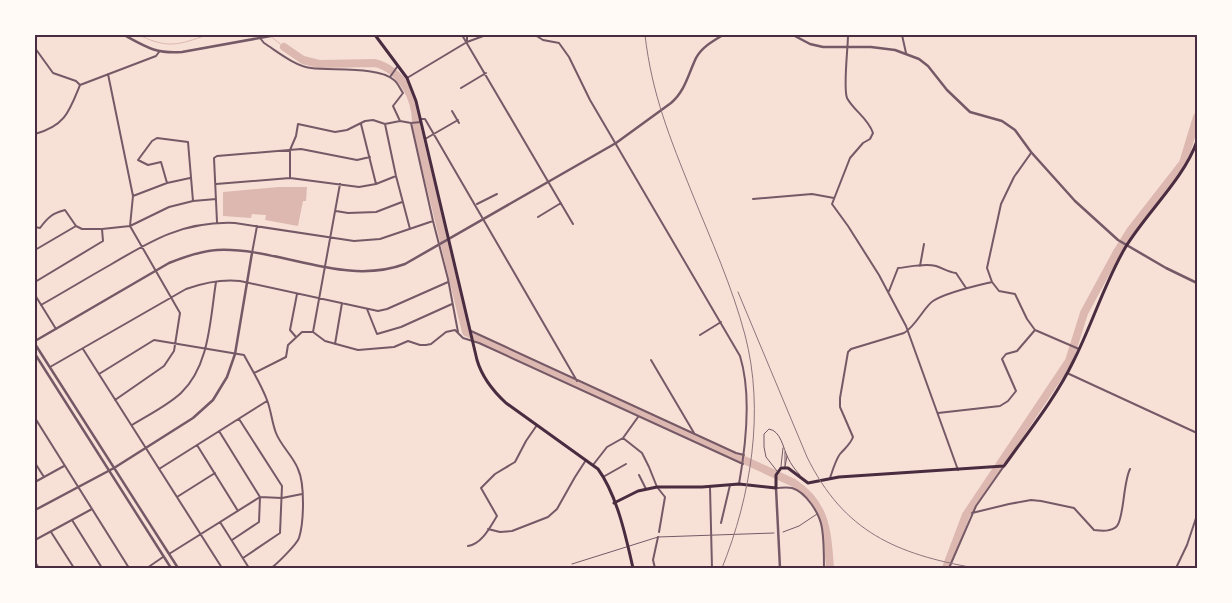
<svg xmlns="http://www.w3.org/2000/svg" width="1232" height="603" font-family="'Open Sans',sans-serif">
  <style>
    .water { fill: #dcb8b0 }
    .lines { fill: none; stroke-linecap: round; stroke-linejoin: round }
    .stream { stroke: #dcb8b0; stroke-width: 1 }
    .river { stroke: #dcb8b0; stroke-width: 8 }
    .service { stroke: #755966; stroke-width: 1 }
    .pedestrian { stroke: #755966; stroke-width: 1 }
    .minor { stroke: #755966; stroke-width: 2 }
    .tertiary { stroke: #755966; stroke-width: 2.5 }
    .primary { stroke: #4a2c40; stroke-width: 3 }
    .rail { stroke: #8f747c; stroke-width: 1 }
    .neatline { fill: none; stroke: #4a2c40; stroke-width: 2 }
  </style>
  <rect width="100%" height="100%" fill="#f7e1d7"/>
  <path class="water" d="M278,187h29l-1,14h-3l-5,25 -33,-6 1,-5 -14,-1 -1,4 -28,-2v-24z"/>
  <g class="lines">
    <path class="stream" d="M139,35c29,14 39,10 68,0
      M269,35l15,12"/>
    <path class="river" d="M284,47l19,13 16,4 56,-1c27,7 42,36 41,63l50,206 328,151c33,22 33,49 36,85
      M946,568l20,-53 103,-154 15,-48 33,-61 13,-21 53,-68 14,-46"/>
    <path class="service" d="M781,466l2,-18
      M785,467l2,-11
      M785,468v-16
      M777,471l-11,-14 -2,-10v-13l5,-5c12,2 14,19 19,29 3,6 7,12 12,17"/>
    <path class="pedestrian" d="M783,532l16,-6 18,-12
      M572,564l86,-27 116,-4"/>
    <path class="minor" d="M462,35l111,189
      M535,35l8,5 16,3 10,14 21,43 150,256c12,39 6,89 -1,128
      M848,35c0,13 -5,53 -1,63 7,13 21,20 26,35l-3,6 -7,4 -13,15 -18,46 16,22 31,49 27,51 52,144
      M902,35l4,18
      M260,38l4,5c14,9 31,23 47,25 21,3 68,-2 83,12 4,3 6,9 9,13l-10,13 7,15
      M467,42v-7
      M35,48l18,25 23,8 4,4
      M108,74l25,122 -3,30 50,87 -6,38 -10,15 -49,34
      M390,77l7,-10
      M407,78l60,-36 19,-7
      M461,88l25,-15
      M452,111l7,12
      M421,119h4l152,262
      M411,123l22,98 15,58 10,53
      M361,124l15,60
      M385,124l11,52 14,53
      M35,134c30,-8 34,-22 45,-49l76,-29 3,-4
      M425,139l33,-19
      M1031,153l-17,24 -13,27 -14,64 5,14 7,9 16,3 12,25 8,11 44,19
      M290,178v-28l6,-14 2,-12 37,8 12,-2 18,-9 8,-1 12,4 15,-3 11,2 10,-1
      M167,183l-6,-21 -13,3 -10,-5 14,-19 5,-3 31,4 5,59
      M216,184l74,-6 69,9 17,-3 20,-8
      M133,196l34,-13 23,-5
      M753,199l59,-5 22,4
      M477,204l20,-10
      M336,211l12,2 28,-1 26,-10
      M538,217l23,-14
      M217,222l-3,-64 3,-2 84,-7 56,11 13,-3
      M35,227l5,1c8,-11 13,-15 25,-18l11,16 6,3h20l28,-3 39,-19 24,-6 23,-2
      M35,250l41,-24
      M252,253l5,-27
      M920,266l4,-22
      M35,282l68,-41 -1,-12
      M889,291l9,-23c12,-1 26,-5 38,-2 7,2 12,6 20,7l10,15
      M35,295l21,34
      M41,305c23,-13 46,-27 69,-40 42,-25 74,-44 125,-42l119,18 26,-2 53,-18
      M367,309l10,25 24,-7 51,-23
      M471,331l265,122 8,2
      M313,332l27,-148
      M700,335l21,-13
      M296,337l-6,-7 7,-36
      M335,344l7,-41
      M83,349l139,219
      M651,360l43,73
      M50,367l136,-78c17,-6 35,-10 54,-8l138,30 9,-2 61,-27
      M254,373l32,-16 2,-12 14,-13h11l12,9 33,9 36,-3 14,-6 12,4h6l5,-1 15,-12 9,-2 8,8 16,5 264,121
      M1067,373l130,60
      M99,374l55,-34 90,15c8,15 17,29 23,45 4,10 5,23 9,33 5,13 17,23 22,36 7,15 6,53 1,69 -2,6 -23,27 -28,30
      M938,413l62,-7 8,-5 8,-10 -14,-32 4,-5 11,-3 18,-21
      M35,418l94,150
      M239,419l43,67 -2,47 -37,25
      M132,425c16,-10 35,-19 49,-32 29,-28 29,-74 35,-111
      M219,431l41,66 -1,25 -27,18
      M623,438l19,15 7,14 8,20 8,10 -6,35
      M197,445l41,66
      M35,463l9,14
      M593,465l14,-18 16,-9 15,-21
      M159,469l108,-68
      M639,475l7,14
      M603,477l23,-13
      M830,478c2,-6 6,-19 10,-24 5,-6 10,-9 13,-17l-13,-30v-9l8,-46 3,-3 53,-16c12,-7 20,-26 29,-32 14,-9 42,-15 59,-19
      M35,482l29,-16
      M710,487l2,81
      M776,488c5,0 10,-1 16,0 14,4 28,26 30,40 2,13 2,27 2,40
      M177,497l38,-24
      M972,513l37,-9 22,-4 10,1 33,7 20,22c8,1 17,2 23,-4 7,-8 6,-43 13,-57
      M72,520l30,48
      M220,522l29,46
      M721,523l9,-38
      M488,529l12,3 12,-1 36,-14 9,-8 18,-32 11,-17
      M51,532l23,36
      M35,540l57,-31
      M468,546c14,-2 22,-19 29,-30l-16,-28 14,-14 20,-12 11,-21 11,-16
      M169,554l91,-57 22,1 20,-4
      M35,562l4,6
      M147,568l16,-11
      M655,568l-2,-8 5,-23
      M949,568l27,-62 28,-40
      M1176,568l11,-23 10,-30"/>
    <path class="tertiary" d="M124,35c22,12 32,19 58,17l94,-17
      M793,35l17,9 13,3h48l24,3 24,9 9,7 19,24 23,22 32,9 13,9 16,22 44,49 43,39 48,28 31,15
      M35,341l134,-78c15,-6 31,-12 48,-13 63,-3 126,37 188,14l211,-121 55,-40c14,-12 17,-28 25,-45 6,-11 17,-17 27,-23
      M35,344l143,224
      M35,354l136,214
      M776,488l4,80
      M35,510l79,-42 79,-50 20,-18 14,-23 8,-23 17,-101"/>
    <path class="primary" d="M375,35l32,43 9,23 61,259c5,17 16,31 29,43l92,66c19,26 28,68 35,99
      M614,503l24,-12 19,-4h45l37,-3 37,4v-13l5,-7h7l20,15 31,-6 165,-11c24,-34 51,-67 69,-104 19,-37 31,-78 52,-114 21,-35 59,-69 72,-107"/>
    <path class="rail" d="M645,35c7,60 25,103 47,158 19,47 40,93 53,142 20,76 6,161 -23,233
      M738,292l69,165c37,75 89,97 168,111"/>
  </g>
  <rect width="1232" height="603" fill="none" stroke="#fffaf5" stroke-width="72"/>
  <rect x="36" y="36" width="1160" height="531" class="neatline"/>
</svg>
